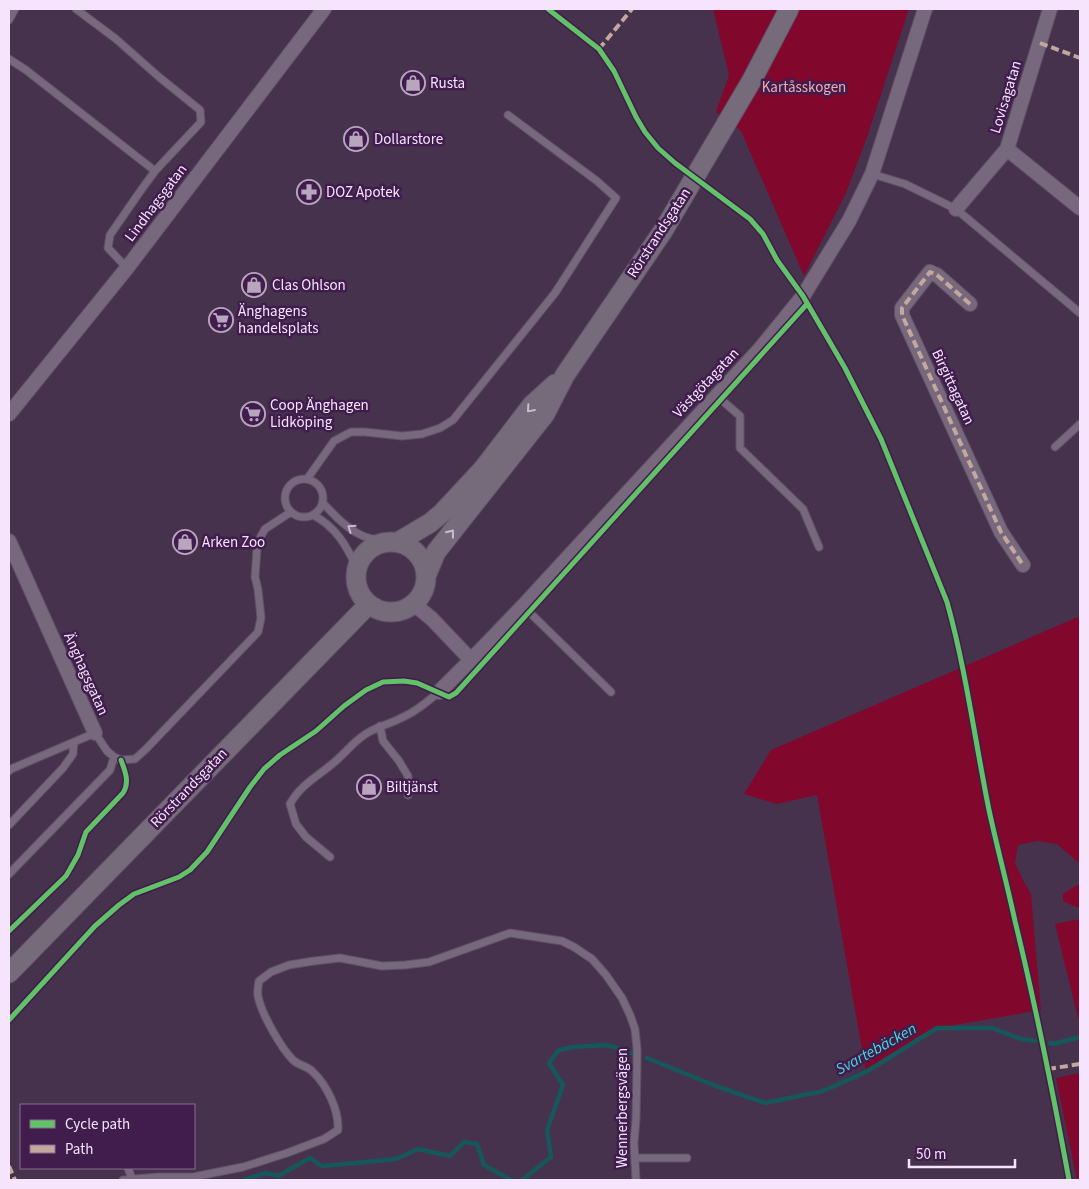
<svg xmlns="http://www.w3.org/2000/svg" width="1089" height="1189" font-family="'Source Sans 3',sans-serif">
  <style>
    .green { fill: #81072d }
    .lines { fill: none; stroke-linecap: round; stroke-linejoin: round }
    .stream { stroke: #16575b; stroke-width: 4.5 }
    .service-casing { stroke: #605065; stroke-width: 9 }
    .minor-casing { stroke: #605065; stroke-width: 16 }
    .secondary-casing { stroke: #605065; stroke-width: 21 }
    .service { stroke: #77687d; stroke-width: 7 }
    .minor { stroke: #77687d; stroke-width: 14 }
    .secondary { stroke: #766b7b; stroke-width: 19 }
    .quiet { stroke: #c3a89e; stroke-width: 4; stroke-dasharray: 8 4; stroke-linecap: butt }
    .cycleway-casing { stroke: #401d4d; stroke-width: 8 }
    .cycleway { stroke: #61c268; stroke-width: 5 }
    .oneway { stroke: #c9bacf }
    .oneway2 { stroke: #c9b9d0 }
    .labels { text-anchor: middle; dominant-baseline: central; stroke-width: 5; stroke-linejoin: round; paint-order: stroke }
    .poi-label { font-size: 15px; fill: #f5e4fc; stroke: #401d4d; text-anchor: start }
    .park-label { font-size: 15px; fill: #f0acaf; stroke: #401d4d }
    .street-label { font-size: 15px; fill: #f5e4fc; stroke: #401d4d }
    .water-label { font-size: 16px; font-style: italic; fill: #48d8da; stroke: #401d4d }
  </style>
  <rect width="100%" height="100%" fill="#46324d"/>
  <path class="green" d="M713,9h196l-42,128 -21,56 -42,83 -63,-145 -25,-19 13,-37z
    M1080,616v248l-23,-20 -20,-3 -19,4 -3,18 7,15 9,16 10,117 -12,1 -92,16 -71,44 -49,-277 -40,9 -33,-10 27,-44z
    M1080,884v23h-4l-13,-6v-7l12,-8z
    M1080,919v101l-2,-2 -23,-94z
    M1080,1073v107h-3l-21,-102z"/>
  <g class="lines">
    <path class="stream" d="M1050,1043l3,1 27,-7
      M647,1058l69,28 49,17 58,-12 43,-19 71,-44h55l29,11 14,2
      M244,1180l22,-7 12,3 32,-18 12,8 33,-3 41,-4 22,-10 32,7 14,-14 13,2 7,21 27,15
      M522,1180l29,-23 -4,-27 16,-45 -14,-22 10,-13 14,-3 32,-2 17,4 9,4"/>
    <defs>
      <path id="service" d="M76,9l40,30 43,38 41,33 1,12 -46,49 -16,22 -29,42 -2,13 19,20
        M9,20l6,-11
        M9,59l17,11 129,101
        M872,174l33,10 51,25 124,104
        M717,396l23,20v32l63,61 16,38
        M1055,447l25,-23
        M307,479l27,-38 17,-9h14l37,4 20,-2 18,-6 13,-8 102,-127 61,-95 -19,-17 -89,-66
        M285 498a19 19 0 1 1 38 0a19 19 0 1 1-38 0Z
        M323,503c11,12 24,26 40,33 7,3 15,4 23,6
        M313,515c23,12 33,30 44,53
        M523,606l88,86
        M380,726l3,15 16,20 9,15v19
        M9,771l2,-2 84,-36 12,18 7,6 7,3 14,-1 11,-10 112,-117 3,-14 -3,-29 -3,-12 2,-28 4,-13 4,-7 26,-17
        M9,825l54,-57 10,-14 1,-12
        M330,857l-24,-20 -10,-13 -6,-20c12,-22 33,-30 50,-47 10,-9 16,-18 29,-25 10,-6 21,-8 32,-14 14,-6 26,-16 38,-26
        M9,874l101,-104 4,-13
        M635,1158h52
        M128,1168l4,11
        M123,1180l35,-3h35l50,-10 44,-14 37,-14 14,-9c1,-20 -11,-45 -26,-59 -5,-5 -14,-6 -19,-11 -12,-12 -32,-47 -35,-64 -1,-5 0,-10 1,-15l12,-9 18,-7 25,-4 26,-3 42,8 23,-1 24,-3 81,-29 52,8 12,6 18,12 14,16 16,23 8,17 5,14 2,20v16l-1,54 -2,24 2,37"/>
      <path id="minor" d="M1007,149l73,59
        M956,209l51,-60 43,-140
        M970,304l-33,-29 -7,-3 -28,36v7l99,217 22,33
        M9,414l118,-146 197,-259
        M9,541l86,192
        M414,604l18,15 39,41 52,-54 237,-257 43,-53 46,-75 23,-47 53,-165
        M439,692l32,-32"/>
      <path id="secondary" d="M356 577a35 35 0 1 1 70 0a35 35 0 1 1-70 0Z
        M398,542l32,-19 12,-10 41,-44 49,-64 23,-21
        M427,574l9,-22 109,-138 20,-39 98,-144 89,-151 37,-71
        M9,973l360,-369"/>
    </defs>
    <use href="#service" class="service-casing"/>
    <use href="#minor" class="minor-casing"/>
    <use href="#secondary" class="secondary-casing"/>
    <use href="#service" class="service"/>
    <use href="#minor" class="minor"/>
    <use href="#secondary" class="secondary"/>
    <path class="quiet" d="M1040,43l40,15
      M599,49l33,-40
      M970,304l-33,-29 -7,-3 -28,36v7l99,217 22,33
      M1048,1069l32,-5
      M9,1166l6,14"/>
    <defs>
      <path id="cycleway" d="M548,9l51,40 15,22 22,46 9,15 13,16 17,15 75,56 13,15 14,26 26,36 42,72 36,71 66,163c19,68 28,139 42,208 8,37 18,74 26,111 21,86 38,172 54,259
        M9,931l57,-55 12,-21 8,-23 37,-39c7,-11 2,-22 -2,-33
        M9,1020l86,-94 24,-21 15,-11 45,-17 11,-7 17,-18 43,-65 14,-18 16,-14 36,-24 28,-25 22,-16 17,-8 21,-1 13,2 32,14 7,-4 351,-389"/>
    </defs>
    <use href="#cycleway" class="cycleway-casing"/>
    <use href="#cycleway" class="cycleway"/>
  </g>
  <defs><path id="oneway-chevron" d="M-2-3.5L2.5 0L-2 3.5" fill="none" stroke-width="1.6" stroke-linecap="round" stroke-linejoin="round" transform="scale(1.25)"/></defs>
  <g class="oneway">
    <use href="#oneway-chevron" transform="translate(530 409) rotate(131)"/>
    <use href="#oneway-chevron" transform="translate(451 533) rotate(-52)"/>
  </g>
  <use class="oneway2" href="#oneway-chevron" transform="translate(351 528) rotate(-145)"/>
  <defs>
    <symbol id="shop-ring" viewBox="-11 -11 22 22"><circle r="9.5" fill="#401d4d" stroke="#b8a6bf" stroke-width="1.5"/><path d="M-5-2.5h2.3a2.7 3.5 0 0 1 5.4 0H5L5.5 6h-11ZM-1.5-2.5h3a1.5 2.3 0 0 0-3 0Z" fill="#b8a6bf"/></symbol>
    <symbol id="pharmacy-ring" viewBox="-11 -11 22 22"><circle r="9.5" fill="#401d4d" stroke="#b8a6bf" stroke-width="1.5"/><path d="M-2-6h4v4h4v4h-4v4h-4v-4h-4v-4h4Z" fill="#b8a6bf"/></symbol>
    <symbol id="supermarket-ring" viewBox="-11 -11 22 22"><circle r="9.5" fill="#401d4d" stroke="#b8a6bf" stroke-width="1.5"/><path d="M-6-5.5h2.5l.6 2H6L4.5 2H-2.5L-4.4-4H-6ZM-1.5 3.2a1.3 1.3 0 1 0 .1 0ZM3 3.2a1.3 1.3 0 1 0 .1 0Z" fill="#b8a6bf"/></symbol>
  </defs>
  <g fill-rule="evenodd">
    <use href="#shop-ring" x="399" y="69" width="28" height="28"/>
    <use href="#shop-ring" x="342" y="125" width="28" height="28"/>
    <use href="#pharmacy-ring" x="295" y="178" width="28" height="28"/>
    <use href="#shop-ring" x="240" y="271" width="28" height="28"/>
    <use href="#supermarket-ring" x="207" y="306" width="28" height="28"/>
    <use href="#supermarket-ring" x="239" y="400" width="28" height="28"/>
    <use href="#shop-ring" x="171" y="528" width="28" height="28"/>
    <use href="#shop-ring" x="355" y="773" width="28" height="28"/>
  </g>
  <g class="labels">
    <g class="poi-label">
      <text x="430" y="83">Rusta</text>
      <text x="374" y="139">Dollarstore</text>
      <text x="326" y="192">DOZ Apotek</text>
      <text x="272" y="285">Clas Ohlson</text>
      <text x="238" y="311">Änghagens<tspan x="238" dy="17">handelsplats</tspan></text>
      <text x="270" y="405">Coop Änghagen<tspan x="270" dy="17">Lidköping</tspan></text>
      <text x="202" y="542">Arken Zoo</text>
      <text x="386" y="787">Biltjänst</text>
    </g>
    <g class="park-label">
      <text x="804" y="87">Kartåsskogen</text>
    </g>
    <g class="street-label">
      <text transform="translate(1006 97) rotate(-73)">Lovisagatan</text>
      <text transform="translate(156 203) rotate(-53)">Lindhagsgatan</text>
      <text transform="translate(659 233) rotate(-57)">Rörstrandsgatan</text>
      <text transform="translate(706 383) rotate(-47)">Västgötagatan</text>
      <text transform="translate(953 387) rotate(65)">Birgittagatan</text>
      <text transform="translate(86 674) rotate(66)">Änghagsgatan</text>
      <text transform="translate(189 788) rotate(-46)">Rörstrandsgatan</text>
      <text transform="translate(622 1108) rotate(-90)">Wennerbergsvägen</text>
    </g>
    <g class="water-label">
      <text transform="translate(876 1049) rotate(-29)">Svartebäcken</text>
    </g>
  </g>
  <rect width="1089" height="1189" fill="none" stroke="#f5e4fc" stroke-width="20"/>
  <rect x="20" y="1104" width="175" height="65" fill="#401d4d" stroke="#886d93"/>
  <rect x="30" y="1120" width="25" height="8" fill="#61c268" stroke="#886d93"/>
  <text x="65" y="1129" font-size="15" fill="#f5e4fc">Cycle path</text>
  <rect x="30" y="1145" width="25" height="8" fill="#c3a89e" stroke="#886d93"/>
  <text x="65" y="1154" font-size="15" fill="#f5e4fc">Path</text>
  <path d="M909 1159v8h106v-8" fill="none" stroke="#f5e4fc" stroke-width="2.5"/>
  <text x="916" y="1159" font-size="15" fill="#f5e4fc" stroke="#401d4d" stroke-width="4" paint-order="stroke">50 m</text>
</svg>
